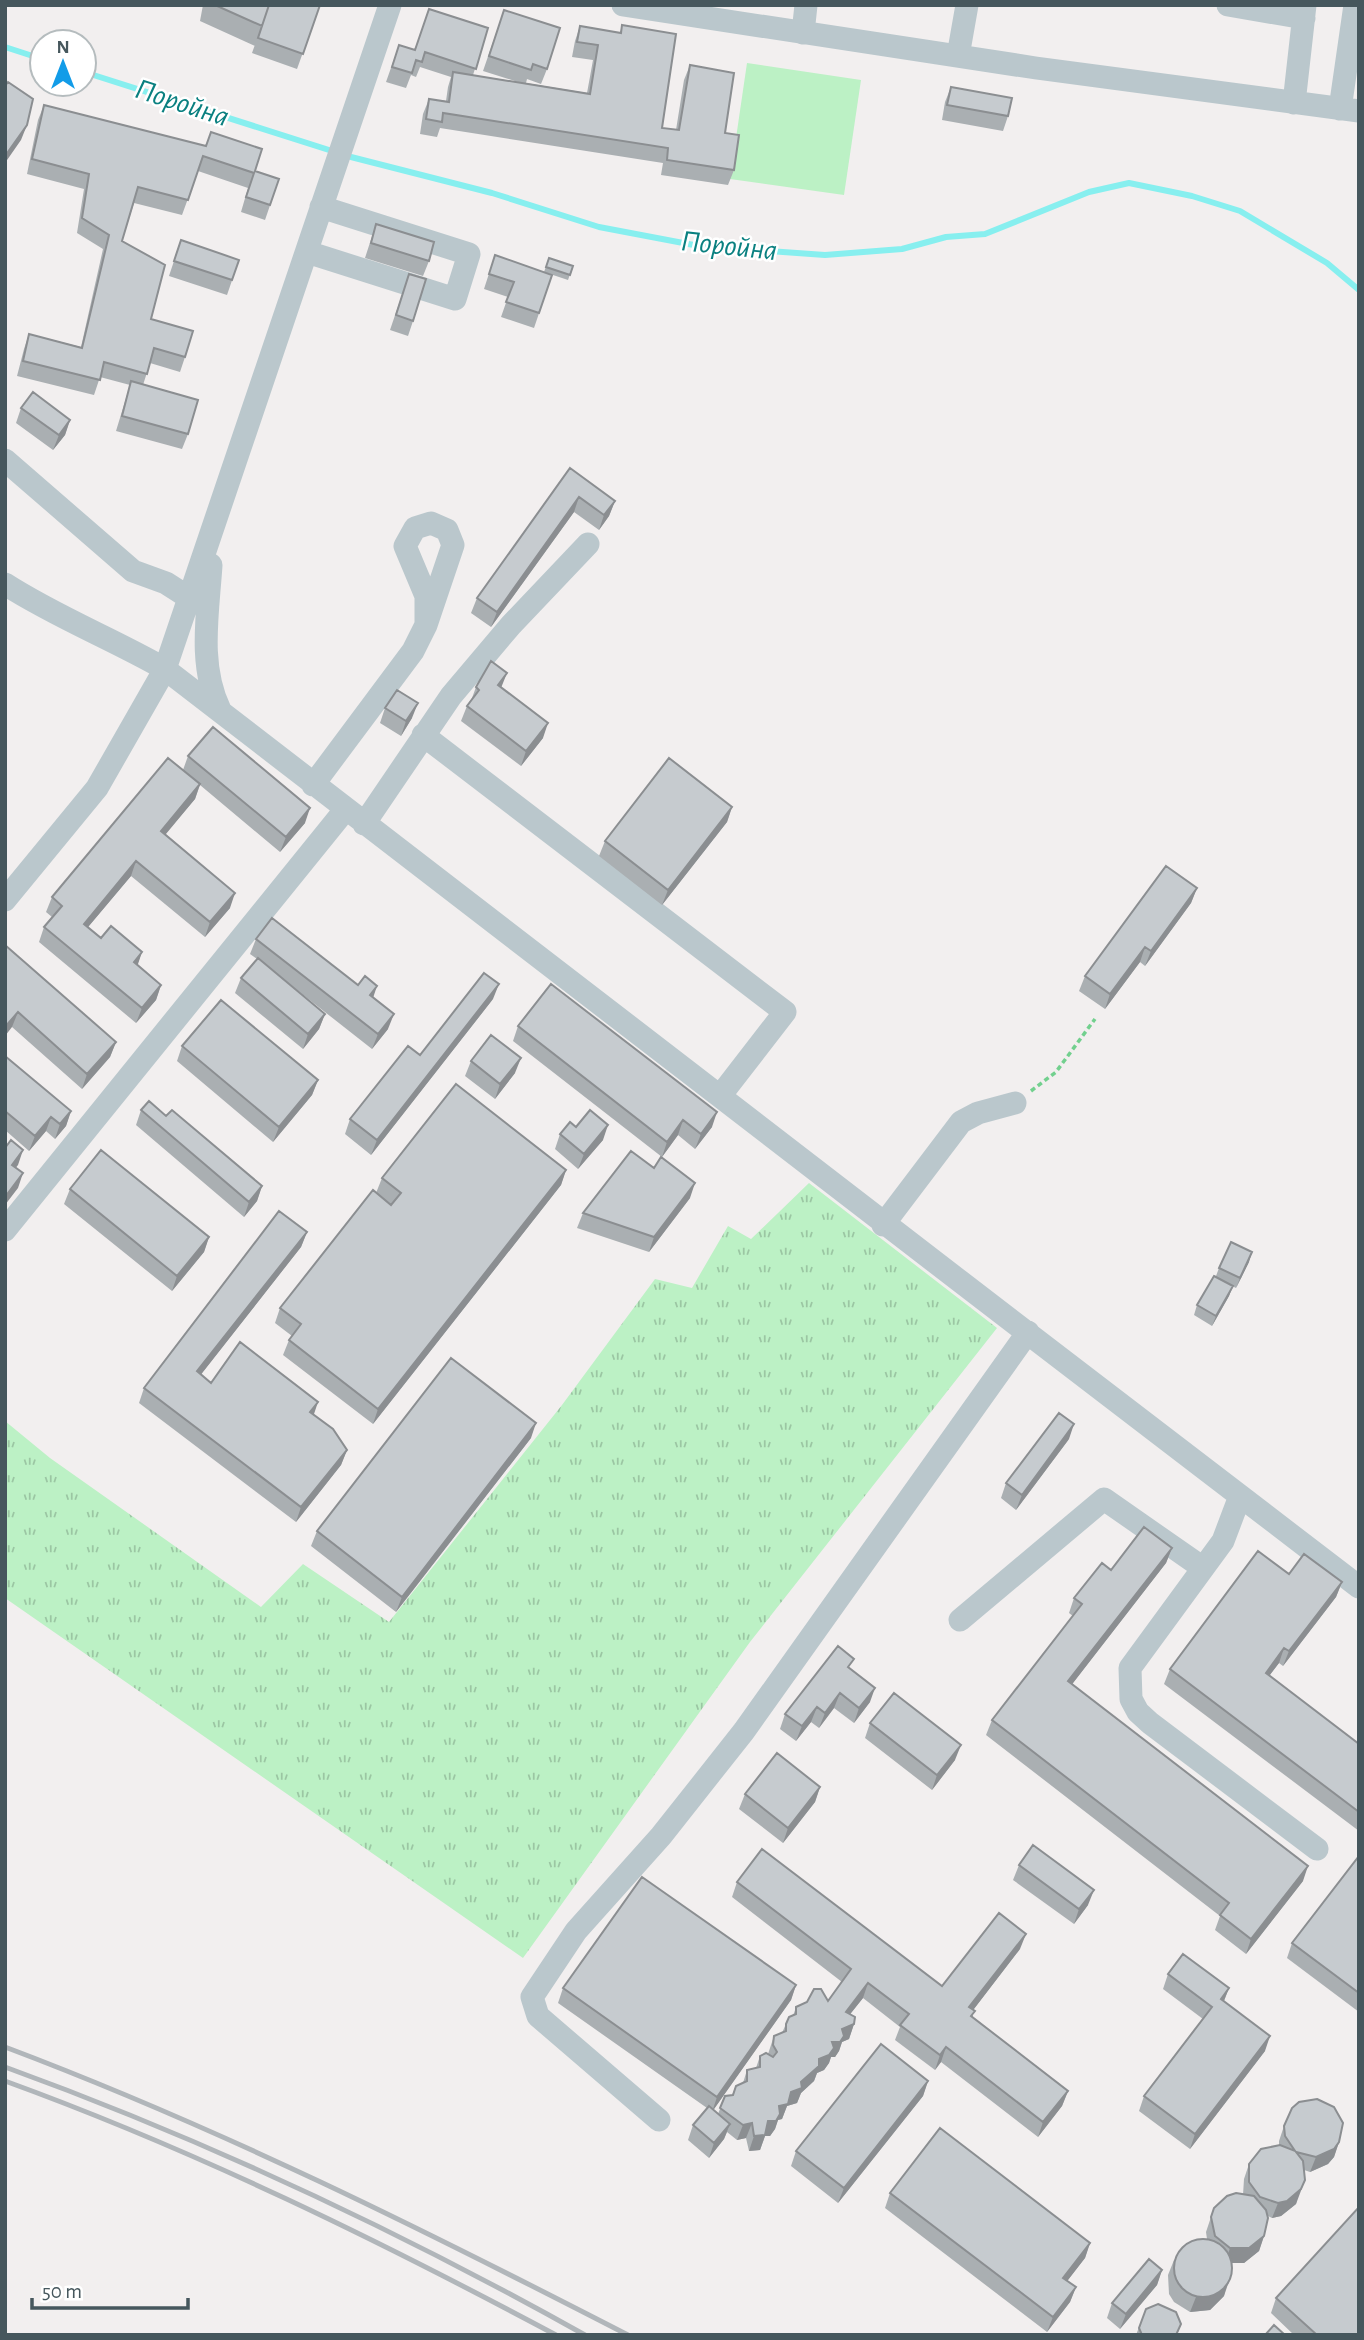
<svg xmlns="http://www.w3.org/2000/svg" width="1364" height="2340" font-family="'Alegreya Sans',sans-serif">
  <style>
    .grass { fill: url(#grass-tufts) }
    .pitch { fill: #bcf1c5 }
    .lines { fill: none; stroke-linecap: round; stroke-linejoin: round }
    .stream { stroke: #87efef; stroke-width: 6 }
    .path { stroke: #72d08e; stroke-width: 3.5; stroke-dasharray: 5 3.5; stroke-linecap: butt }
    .minor { stroke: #bac7cc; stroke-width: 23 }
    .rail { stroke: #b1b6ba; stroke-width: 5 }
    .wall { fill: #aaafb2 }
    .shaded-wall { fill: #8b8e91 }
    .building { fill: #c6cbcf; stroke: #8b8e91; stroke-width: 2 }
    .labels { text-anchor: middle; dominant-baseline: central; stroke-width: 5; stroke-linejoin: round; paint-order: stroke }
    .water-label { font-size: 30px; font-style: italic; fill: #0a8080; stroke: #fff }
  </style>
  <defs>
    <pattern id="grass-tufts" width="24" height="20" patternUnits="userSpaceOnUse" patternTransform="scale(1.75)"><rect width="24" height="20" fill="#bcf1c5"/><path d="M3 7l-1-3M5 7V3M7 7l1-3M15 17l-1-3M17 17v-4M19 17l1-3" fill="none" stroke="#9bc6a3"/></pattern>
  </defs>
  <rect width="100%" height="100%" fill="#f2efef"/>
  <path class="grass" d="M809,1183l188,145 -247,314 -227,316 -518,-360v-177l45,37 211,149 42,-43 86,58 173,-217 93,-126 37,9 36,-62 23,13z"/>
  <path class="pitch" d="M747,63l114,17 -17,115 -114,-16z"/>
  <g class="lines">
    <path class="stream" d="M5,47l37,12
      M84,72l267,85 141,36 107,34 100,19 126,9 77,-6 44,-12 39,-3 104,-42 40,-9 63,13 48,15 87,52 32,27"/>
    <path class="path" d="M1031,1091l25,-19 39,-53"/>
    <path class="minor" d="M623,5l413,63 323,43
      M1228,5l76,13
      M803,33l3,-28
      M958,56l9,-51
      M1294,103l11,-98
      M1340,109l15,-104
      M307,252l148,47 14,-45 -148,-47
      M5,460l128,111 33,12 25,16
      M211,565c-3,48 -13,100 9,145
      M5,584c51,33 108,55 160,85 396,309 796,612 1194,918
      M423,735l362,277 -65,84
      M313,785l100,-134 13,-26 27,-80 -6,-15 -16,-7 -16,5 -10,18 21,50v29
      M364,824l87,-128 60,-71 77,-81
      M5,900l92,-112 68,-119 225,-664
      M883,1225l78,-103 17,-9 37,-10
      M5,1230l340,-420
      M1240,1496l-17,45 -93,127 1,31 7,13 12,11 167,126
      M960,1620l144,-121 99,69
      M659,2120l-121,-104 -6,-19 44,-66 85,-95 83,-105 284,-399"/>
    <path class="rail" d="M5,2047c215,81 419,183 623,288
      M5,2067c201,73 394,164 580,268
      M5,2081c190,69 373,159 551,254"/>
  </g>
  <path class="wall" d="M203,5h117l-23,64 -45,-16 5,-14 -2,7 -55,-25z
    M504,10l43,59 -6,15 -14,-5 -1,4 61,10 6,-33 -21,-3 3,-16 5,-15 40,7 2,-8 40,103 14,2 8,-50 6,-15 35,68 9,37 -6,15 -67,-10 2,-12 -223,-35 -3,9 -17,-3 3,-20 6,-15 17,2 2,-14 3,-10 -31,-10 -4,10 -5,-2 -5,13 -20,-6 13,-37 15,5 74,-22 -15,47 45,7 -35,-11z
    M951,87l57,29 -5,15 -61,-11 3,-18z
    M44,105l235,74 -14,41 -24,-8 7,-24 -50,-17 -16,44 -48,-12 -12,38 29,78 34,38 -5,15 -30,-9 -7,22 45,49 -6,15 -66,-18 14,-46 -30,-8 -6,18 -77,-19 7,-27 5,-15 52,13 22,-98 -26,-16 7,-44 -57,-15 11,-54z
    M376,224l53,37 -6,15 -58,-18z
    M181,240l58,20 -12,35 -58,-19z
    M495,255l57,20 -18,53 -33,-11 7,-20 -24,-8z
    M549,258l24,8 -5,14 -24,-8z
    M409,274l4,47 -5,15 -18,-6z
    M21,408l49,12 -5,15 -12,15 -37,-27z
    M570,468l45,33 -6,15 -10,14 -25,-18 -83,115 -20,-14 6,-15z
    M476,687l26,1 41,50 -22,28 -60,-45 6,-15 5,-8z
    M385,708l27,10 -11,18 -21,-13z
    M188,756l117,67 -25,29 -80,-67 -5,14 -30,35 65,74 -25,29 -74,-61 -43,51 13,11 41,14 -5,13 24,20 -5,15 -20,23 -97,-81 5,-15 8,-10 -6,-5 6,-15 131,-127z
    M732,807l-5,15 -65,83 -63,-49 6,-15z
    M1197,888l-6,15 -46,63 -5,-4 -35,47 -26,-18 6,-15z
    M256,939l117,59 15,31 -16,20 -84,-66 37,31 -6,15 -16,20 -68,-56 6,-15 16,-19 -7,-5z
    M5,945l111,97 -6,15 -28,32 -70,-62z
    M493,999l-122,156 -26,-21 5,-15 70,-64z
    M518,1026l194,101 -17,22 -17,-14 -16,22 -149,-116z
    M182,1046l136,34 -6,15 -39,47 -96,-81z
    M5,1056l66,55 -5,15 -11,13 -9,-8 -17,20 -24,-21z
    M471,1061l44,12 -20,26 -30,-23z
    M141,1110l25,6 96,70 -5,15 -13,16 -108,-92z
    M576,1127l27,13 -25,29 -23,-20 5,-15z
    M654,1168l36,30 -41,54 -72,-24 6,-15z
    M566,1170l-5,15 -188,239 -90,-69 6,-15 3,-4 -17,-13 5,-15 96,-115 6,-15z
    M70,1189l139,48 -5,15 -32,39 -108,-87z
    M307,1232l-6,15 -100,127 10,9 102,31 34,36 -6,15 -45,57 -157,-119 5,-15z
    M1249,1262l-13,26 -4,-2 -3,10 -17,30 -18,-11 3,-10 19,-29 3,-8z
    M531,1438l-135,174 -85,-66 6,-15z
    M1069,1439l-53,71 -15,-12 5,-15z
    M1172,1548l-6,15 -94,121 231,197 -57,73 -31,-24 5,-14 -234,-181 6,-15 81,-104 -4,-3 5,-15 37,-28z
    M1342,1582l-6,15 -53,69 -4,-3 -10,13 90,68v87l-195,-147 6,-15z
    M851,1669l19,33 -16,21 -20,-15 -15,20 -8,-6 -15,19 -16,-12 5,-15z
    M870,1723l85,37 -23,30 -67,-52z
    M820,1787l-5,15 -32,41 -44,-34 6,-15z
    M1359,1856v156l-72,-54 5,-15z
    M1019,1865l69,40 -14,19 -61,-44z
    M737,1882l205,104 78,-37 -47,61v7l95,74 -6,15 -24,31 -97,-75 -6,8 -40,-30 5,-13 -37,-29 -13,16 4,10 -5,15 -7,3 -3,9 -4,6h-4l-2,6 -5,7 -7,3 -3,8 -13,12 -4,10 -10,3 -5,13 -4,1 -3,9 -5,7h-5l-5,14 -11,1 -3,-13 -9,2 -10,-8 -3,7 -15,19 -21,-18 5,-15 14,-17 -149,-105 5,-15 233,-3 -5,15 -78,110 5,4 7,-18 7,-1 4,-9 7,-3 4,-13 9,-2 4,-12 8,-2 6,-18 8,-3 7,-16 4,-1 3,-9 32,-6 14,-19 -110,-85z
    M1168,1974l61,14 -5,13 41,50 -75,98 -51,-38 5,-15 59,-77 -40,-30z
    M928,2081l-5,15 -85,107 -47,-37 5,-15z
    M1284,2126l55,16 -5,15 -6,7 -18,8 -6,-2 -8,34 -15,12 -9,2 -4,-2 -4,20 -5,15 -15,12h-14l-6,33 -14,14 -20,2 -16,-10 -5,-8 -1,-19 6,-15 33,-21 -1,-7 8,-24 29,-13 1,-16 5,-15 30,-19v-4z
    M890,2193l200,50 -5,15 -18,23 9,6 -6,15 -23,30 -162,-124z
    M1162,2270l-5,15 -37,44 -13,-11 5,-15z
    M1276,2298l83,37h-65l-23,-22z
    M1146,2309l35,15 -4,11h-41z"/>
  <path class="shaded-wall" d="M27,125l-6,15 -16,23v-7z
    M70,420l-5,15 -12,15 6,-15z
    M579,497l-5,15 -83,115 6,-15z
    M615,501l-6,15 -10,14 5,-15z
    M507,673l-6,15 -3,-3z
    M418,703l-6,15 -11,18 5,-15z
    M548,723l-5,15 -22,28 5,-15z
    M200,784l-5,15 -39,47 5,-15z
    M732,807l-5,15 -65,83 6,-15z
    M310,808l-5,15 -25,29 6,-15z
    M136,861l-5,15 -53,63 6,-15z
    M1197,888l-6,15 -46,63 6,-15z
    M235,893l-5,15 -25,29 5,-15z
    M1145,947l-5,15 -35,47 5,-15z
    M142,952l-5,15 -3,-5z
    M499,984l-6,15 -122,156 6,-15z
    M161,985l-5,15 -20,23 6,-15z
    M377,986l-5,15 -2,-6z
    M18,1012l-6,15 -7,9v-9z
    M325,1014l-6,15 -16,20 5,-15z
    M394,1014l-6,15 -16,20 6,-15z
    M116,1042l-6,15 -28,32 5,-15z
    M521,1058l-6,15 -20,26 5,-15z
    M318,1080l-6,15 -39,47 6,-15z
    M71,1111l-5,15 -11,13 5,-15z
    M717,1112l-5,15 -17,22 6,-15z
    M51,1117l-5,14 -17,20 6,-15z
    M683,1120l-5,15 -16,22 5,-15z
    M608,1125l-5,15 -25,29 6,-15z
    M23,1150l-5,15 -12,15 6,-15z
    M566,1170l-5,15 -188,239 5,-15z
    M23,1173l-5,15 -13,17v-8z
    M695,1183l-5,15 -41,54 5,-15z
    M262,1186l-5,15 -13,16 5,-15z
    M307,1232l-6,15 -109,139 5,-15z
    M209,1237l-5,15 -32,39 5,-15z
    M1252,1252l-3,10 -13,26 4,-10z
    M1233,1286l-4,10 -17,30 4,-10z
    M318,1402l-5,15 -3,-5z
    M536,1423l-5,15 -135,174 6,-15z
    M1074,1424l-5,15 -53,71 6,-15z
    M347,1450l-6,15 -45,57 5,-15z
    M1172,1548l-6,15 -103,133 5,-15z
    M1342,1582l-6,15 -53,69 6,-15z
    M1284,1648l-5,15 -19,25 6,-15z
    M875,1688l-5,14 -16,21 5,-15z
    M840,1693l-6,15 -15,20 6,-15z
    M817,1707l-6,15 -15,19 6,-15z
    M961,1745l-6,15 -23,30 5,-15z
    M820,1787l-5,15 -32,41 5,-15z
    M1308,1866l-5,15 -57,73 5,-15z
    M1094,1890l-6,15 -14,19 5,-15z
    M1026,1934l-6,15 -56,73 5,-15z
    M868,1983l-5,15 -23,29 6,-15z
    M796,1985l-5,15 -79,112 5,-15z
    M1229,1988l-6,15 -2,-4z
    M854,2024l-5,15 -7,3 -3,9 -4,6h-4l-2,6 -5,7 -7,3 -3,8 -13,12 -4,10 -10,3 -5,13 -4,1 -3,9 -5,7h-5l-5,14 -11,1 5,-15 14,-15 23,-29 10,-10 41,-53z
    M1270,2036l-5,15 -75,98 5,-15z
    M946,2047l-5,15 -6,8 5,-15z
    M928,2081l-5,15 -85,107 6,-15z
    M1068,2091l-6,15 -24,31 5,-15z
    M752,2123l-6,15 -9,2 6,-15z
    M730,2124l-6,15 -15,19 5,-15z
    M1339,2142l-5,15 -6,7 -18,8 6,-15z
    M1305,2180l-9,24 -15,12 -9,2 6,-15z
    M1264,2236l-5,15 -15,12h-19l5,-15z
    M1090,2243l-5,15 -27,35 5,-15z
    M1162,2270l-5,15 -37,44 6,-15z
    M1229,2281l-5,15 -14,14 -20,2 6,-15z
    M1076,2287l-6,15 -23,30 6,-15z"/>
  <path class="building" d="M215,5h54l-7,21z
    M269,5h51l-17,49 -45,-16z
    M429,9l59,19 -12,41 -51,-17 -3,10 -6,-2 -4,13 -20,-6 7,-22 16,5z
    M504,10l56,18 -13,41 -14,-5 -2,6 -42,-14z
    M622,25l54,9 -14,94 17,2 11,-65 44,8 -9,60 14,2 -5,35 -67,-10 1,-12 -225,-35 -1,9 -16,-3 3,-20 20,3 4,-30 137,22 8,-49 -21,-3 3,-16 41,7z
    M8,82l25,17 -6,26 -22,31v-70z
    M951,87l61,11 -4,18 -61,-11z
    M44,105l162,41 5,-14 51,17 -7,22 24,8 -9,26 -24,-8 8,-24 -51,-17 -15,44 -50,-13 -16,54 43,24 -14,54 42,12 -8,26 -31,-9 -7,26 -43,-12 -4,18 -77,-19 6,-27 53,14 27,-113 -27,-17 7,-44 -57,-15z
    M376,224l58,18 -5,19 -58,-18z
    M181,240l58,20 -7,20 -58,-19z
    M495,255l57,20 -13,38 -33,-11 8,-20 -25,-8z
    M549,258l24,8 -3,9 -24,-8z
    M409,274l17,5 -13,42 -17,-6z
    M131,381l67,19 -10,34 -66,-18z
    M33,392l37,28 -11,15 -38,-27z
    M570,468l45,33 -11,14 -25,-18 -82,115 -20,-14z
    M491,661l16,12 -9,12 50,38 -22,28 -59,-45 12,-16 -3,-3z
    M397,690l21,13 -12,18 -21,-13z
    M213,727l97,81 -24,29 -98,-81z
    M168,758l32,26 -39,47 74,62 -25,29 -74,-61 -52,63 17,14 10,-12 31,26 -8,10 27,23 -19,23 -98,-81 18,-21 -10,-9z
    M669,758l63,49 -64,83 -63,-49z
    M1166,866l31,22 -46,63 -6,-4 -35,47 -25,-18z
    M272,918l86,67 7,-9 12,10 -7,9 24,19 -16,20 -122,-95z
    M5,945l111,97 -29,32 -69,-62 -13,15z
    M258,958l67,56 -17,20 -67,-56z
    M484,973l15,11 -122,156 -27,-21 58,-73 12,9z
    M551,984l166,128 -16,22 -18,-14 -16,22 -149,-116z
    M221,1000l97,80 -39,47 -97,-81z
    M491,1035l30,23 -21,26 -29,-23z
    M5,1056l66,55 -11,13 -9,-7 -16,19 -30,-25z
    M456,1084l110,86 -188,239 -89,-69 12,-16 -21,-16 93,-118 18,15 10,-12 -19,-15z
    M149,1101l17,15 6,-6 90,76 -13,16 -108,-92z
    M590,1110l18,15 -24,29 -24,-20 10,-12 6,5z
    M11,1140l12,10 -11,15 11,8 -18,24v-49z
    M101,1150l108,87 -32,39 -107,-87z
    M631,1151l23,17 7,-11 34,26 -41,54 -71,-24z
    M279,1211l28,21 -110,139 14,12 29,-41 78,60 -8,10 23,17 14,21 -46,57 -157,-119z
    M1231,1242l21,10 -12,26 -21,-10z
    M1214,1276l19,10 -17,30 -19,-11z
    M451,1358l85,65 -134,174 -85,-66z
    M1059,1413l15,11 -52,71 -16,-12z
    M1144,1527l28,21 -104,133 240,185 -57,73 -31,-24 9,-12 -237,-183 90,-116 -8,-6 28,-35 9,7z
    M1258,1551l31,23 15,-20 38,28 -53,69 -5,-3 -18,25 93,71v68l-189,-143z
    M838,1646l16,13 -6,8 27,21 -16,20 -19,-15 -15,20 -8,-6 -15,19 -17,-12z
    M894,1693l67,52 -24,30 -67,-52z
    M777,1753l43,34 -32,41 -43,-34z
    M1033,1845l61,45 -15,19 -60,-44z
    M762,1849l180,137 57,-73 27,21 -57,73 6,4 -4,5 97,75 -25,31 -97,-75 -6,8 -40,-30 9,-11 -41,-31 -22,29 9,5 -1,7 -12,5 2,7 -4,6h-8l2,6 -5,7 -10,4v7l-18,16 1,6 -11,4 -3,12 -9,2 1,8 -4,7h-8l-3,14 -11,1 -2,-13 -9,2 -23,-17 5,-12 8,-1 3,-9 11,-5v-11l13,-3v-11l6,-3 7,4 4,-5 -4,-7 1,-9 12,-5v-7l3,-7 7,-3v-7l11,-5 7,-13h7l7,12 23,-32 -114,-87z
    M1359,1856v137l-67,-50z
    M642,1877l154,108 -79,112 -154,-109z
    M1183,1954l46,34 -8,11 49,37 -75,98 -51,-38 68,-89 -44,-33z
    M881,2044l47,37 -84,107 -48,-37z
    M1317,2099l17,8 9,16 -4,19 -5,7 -18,8 -20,-5 7,9 2,19 -4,9 -14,12 -9,2 -18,-6 -11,-15v-18l12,-15 19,-4 15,6 -10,-15 -1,-10 8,-18 7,-6z
    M709,2106l21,18 -16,19 -21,-18z
    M940,2128l150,115 -27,35 13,9 -23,30 -163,-124z
    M1236,2193l18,3 12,14 2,8 -4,18 -15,12h-19l-15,-12 -4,-19 3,-9 13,-12z
    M1359,2207v128h-42l-41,-37z
    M1174 2268a29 29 0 1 1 58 0a29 29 0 1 1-58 0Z
    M1149,2259l13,11 -36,44 -14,-11z
    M1158,2304l18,8 5,12 -5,11h-34l-3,-7 7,-19z
    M1274,2325l11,10h-20z"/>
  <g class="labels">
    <g class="water-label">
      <text transform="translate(182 103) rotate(18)">Поройна</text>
      <text transform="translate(729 246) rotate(6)">Поройна</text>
    </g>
  </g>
  <rect width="1364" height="2340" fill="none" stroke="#46575d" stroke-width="14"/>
  <g transform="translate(63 63)"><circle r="33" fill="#ffffff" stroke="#b5bcbe" stroke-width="2"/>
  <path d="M0-5L12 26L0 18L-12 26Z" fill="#129ce8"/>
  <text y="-10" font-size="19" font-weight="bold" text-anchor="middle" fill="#46575d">N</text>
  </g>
  <path d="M32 2298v10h156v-10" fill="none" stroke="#46575d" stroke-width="3.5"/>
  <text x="42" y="2298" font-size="21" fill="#46575d" stroke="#ffffff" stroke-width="5" paint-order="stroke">50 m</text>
</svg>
